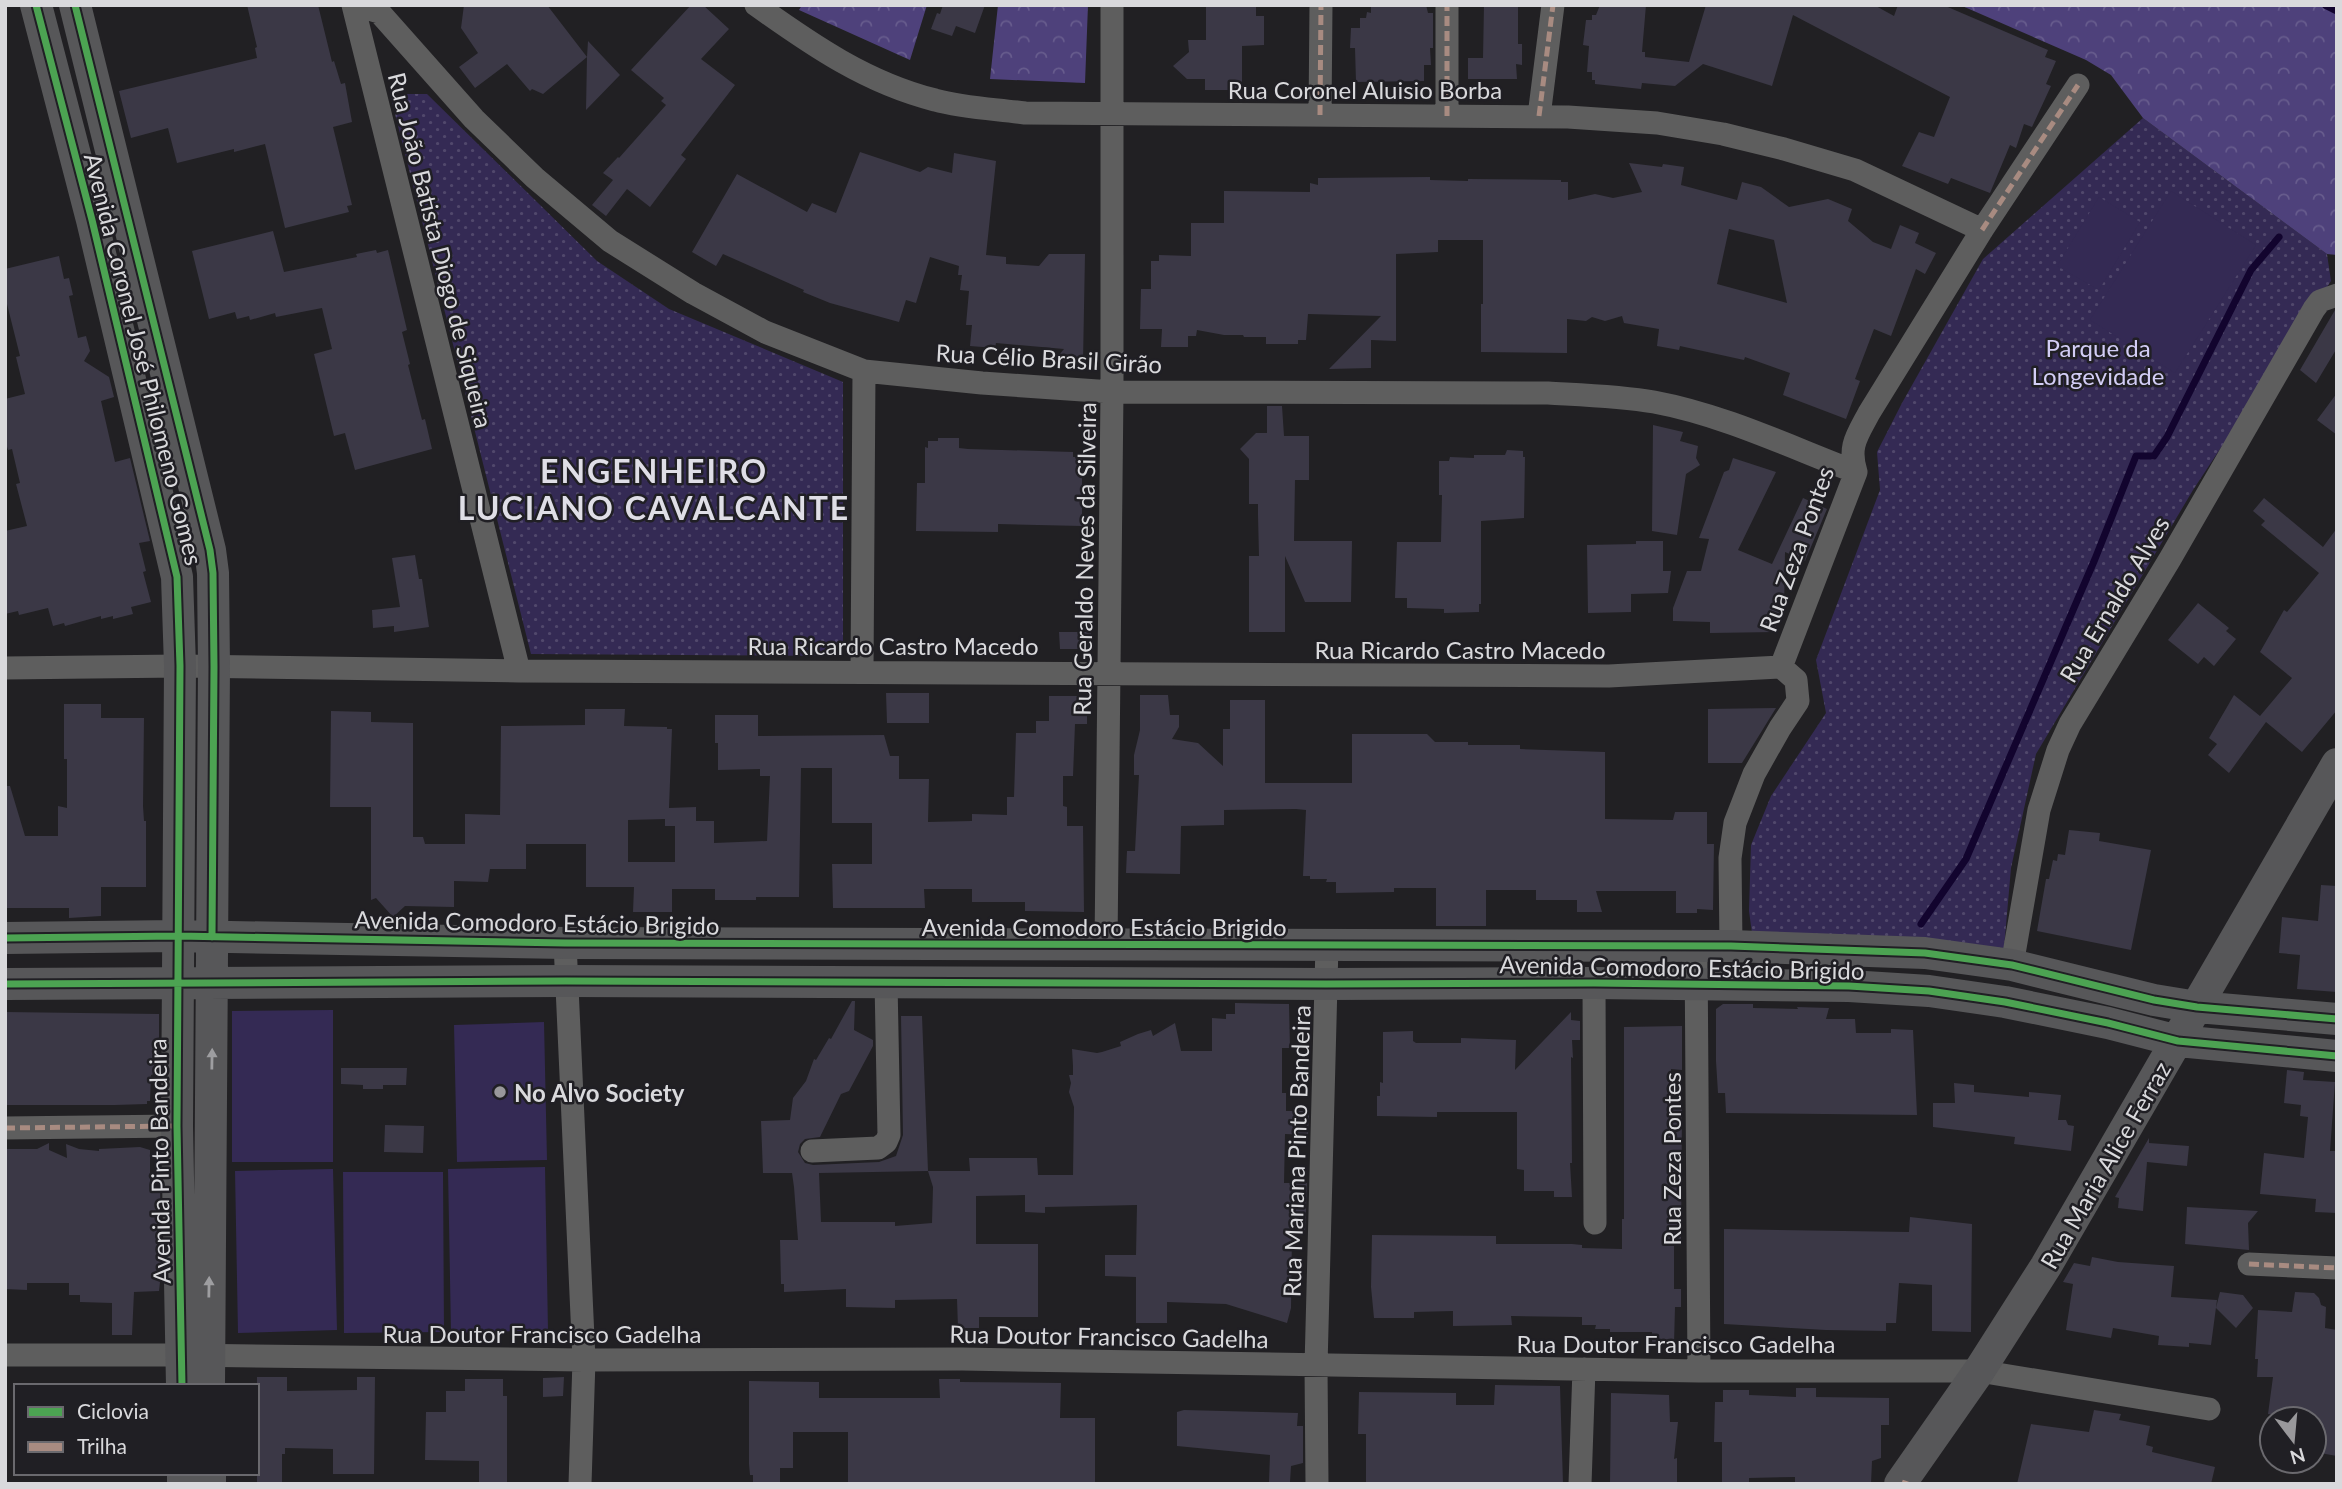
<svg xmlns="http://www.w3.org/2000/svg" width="2342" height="1489" font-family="Lato,sans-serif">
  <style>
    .green { fill: url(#green-dots) }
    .forest { fill: url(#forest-crowns) }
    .pitch { fill: #342a54 }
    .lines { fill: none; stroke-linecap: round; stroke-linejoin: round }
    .stream { stroke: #12042e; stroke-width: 7 }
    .building { fill: #3b3846; fill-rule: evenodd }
    .street { stroke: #5e5e5e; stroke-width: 23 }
    .secondary { stroke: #575759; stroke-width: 32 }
    .quiet { stroke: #a88b81; stroke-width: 5; stroke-dasharray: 10 5; stroke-linecap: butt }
    .cycleway-casing { stroke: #201f24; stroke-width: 11 }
    .cycleway { stroke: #4ca352; stroke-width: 7 }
    .oneway { fill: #9e9ea1 }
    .poi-dot { fill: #99989b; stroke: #201f24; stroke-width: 2.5 }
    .labels { text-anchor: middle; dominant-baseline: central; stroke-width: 5; stroke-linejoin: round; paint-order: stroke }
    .street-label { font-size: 24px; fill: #d9d9dc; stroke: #201f24 }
    .park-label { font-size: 24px; fill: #d2cdf5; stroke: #201f24 }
    .poi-label { font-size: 24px; font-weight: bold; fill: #d9d9dc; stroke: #201f24; text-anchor: start }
    .district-label { font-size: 32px; font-weight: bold; letter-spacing: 2px; fill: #dfdee6; stroke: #201f24 }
  </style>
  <defs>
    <pattern id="green-dots" width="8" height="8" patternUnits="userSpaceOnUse" patternTransform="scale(1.75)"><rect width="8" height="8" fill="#342a54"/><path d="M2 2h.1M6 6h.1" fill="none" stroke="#51486c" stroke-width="1.8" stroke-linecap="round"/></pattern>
    <pattern id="forest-crowns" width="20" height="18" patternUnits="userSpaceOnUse" patternTransform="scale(1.75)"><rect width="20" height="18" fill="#4e417b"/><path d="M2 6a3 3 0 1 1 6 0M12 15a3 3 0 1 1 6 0" fill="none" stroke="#675c8d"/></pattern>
  </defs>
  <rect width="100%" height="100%" fill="#212023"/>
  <path class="green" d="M404,94h23l170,167 72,48 174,73v274l-312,-2 -140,-556z
    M2143,118l184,136 4,27 -138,209 -157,264 -25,114 -7,80 -252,-15 -3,-22 2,-66 20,-49 55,-83 -10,-53 64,-170 -3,-38 25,-49 81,-144z"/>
  <path class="forest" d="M802,5h125l-17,55 -111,-50z
    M998,5h90l-3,78 -95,-4z
    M1960,5h377v250l-10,-1 -184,-136 -32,-43 -25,-15z"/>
  <path class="pitch" d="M2171,191l85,54 -81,128 -85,-53z
    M2099,197l41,25 -41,68 -42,-24z
    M333,1010v152h-101v-151z
    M544,1022l3,138 -90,2 -3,-137z
    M545,1167l3,163 -97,3 -3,-164z
    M333,1169l4,161 -99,3 -3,-162z
    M343,1172h100l1,160 -100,1z"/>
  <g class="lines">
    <path class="stream" d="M2325,5l12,6
      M1921,924l45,-65 129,-300 41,-103h18l13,-19 84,-167 28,-33"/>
  </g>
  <path class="building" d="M247,5h71l14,57 2,-1 7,23 4,-1 7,39 -19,5 19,78 -5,1 2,6 -64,16 -20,-84 -31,8v-3l-57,14 -9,-35 -37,10 -12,-47 138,-33 -2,-10 2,-1z
    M464,5h83l40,52 1,-16 32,34 -34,35 1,-53 -44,37 -11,-5 -2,2 -23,-27 -32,24 -16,-21 19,-14 -17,-25z
    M691,5h12l26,24 -28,30 34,26 -54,70 5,4 -36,48 -23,-18 -21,27 -14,-11 21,-25 -10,-7 15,-16 1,1 47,-53 -5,-4 3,-3 -33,-28z
    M943,5h42l-10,28 -19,-7 -4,10 -21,-7 6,-16 3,1z
    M1256,5v11h8v29l-22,1v44h-37v-11h-18l-14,-13 16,-14 -1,-12h18v-34z
    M1371,5h55l2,8h5v35h-3l1,17h-7v16l-68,1 -1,-34h-5l1,-20h9v-10h6l1,-6 4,1z
    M1484,5h34v39h4v21l-6,-1 1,15h-49v-21h15z
    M1600,5h46l-4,47h3v5l44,5 17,-57h168l20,11 4,-11h45l105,45 -3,7 11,4 -10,23 5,2 -19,41 -8,-3 -8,24 -6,-3 -20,48 -39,-15 -3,6 -46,-18 17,-34 15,5 16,-40 -157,-82 -21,71 -69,-22 -28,22 -33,-3 -1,6 -46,-5v-4h-3v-8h-5l2,-26 -6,-1 3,-25h6v-5h4z
    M860,152l60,20 8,-5 24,6 2,-20 42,8 -10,94 20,2v7l33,2 10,-12h36l-2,108 -29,-1 10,-12 -68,-6 -1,5 -25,-2 2,-21h-6l3,-34 -9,-1 2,-15h-4l1,-9 -29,-9 -14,46 -10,-3 -7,22 -69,-19 -27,-11 1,-2 -81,-36 -7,12 -24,-14 45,-78 70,38 5,-9 24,10z
    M1629,163l33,4 1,-3 21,3 -3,18 56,15 5,-18 19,5 28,20 39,-8 24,10 -4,12 25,21 18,7 9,-24 19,8 -4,10 21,10 -11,21 -9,-5 -25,67 -17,-7 -19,50 5,2 -14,38 -63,-24 7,-22 -45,-16 -1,3 -64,-14 -1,4 -22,-4 2,-17 -35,-6 -2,-7 -17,5 -13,-4 -6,4 -19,-2v34l-86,-1v-48h2v-64h-45v12l-42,2v87l-25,-1v28l-42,1 52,-53 -73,-2 -2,26h-8v4h-32v-7h-22l-1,-2h-19l-27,-5 -1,6h-8v11h-27l1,-18h-22l1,-40h10v-28h8v-6l32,1v-33h33v-32l86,1v-9l8,2v-7l112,-1v3l38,1v-2l93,1v2h7v18l27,-6 18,4 29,-6zM1729,229l45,11 13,63 -70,-19z
    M273,231l11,41 73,-15 -1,-3 20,-4 1,3 11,-3 19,80 -5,2 8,32 -2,1 14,55 3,-1 7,30 -77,21 -10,-37 -11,3 -20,-82 18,-5 -10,-41 -46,9 -1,-4 -25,7 -1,-4 -12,3 -2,-7 -26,7 -17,-68z
    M59,256l5,23 5,-1 4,17 -4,1 9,42 8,-2 4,15 -6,10 25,16 5,20 -13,4 14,61 15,-4 20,83 -11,2 7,28 -3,1 8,30 -20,5 2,7 -20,5v-3l-12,3v-3l-36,10 -1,-3 -11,3 -5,-18 -29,7 -1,-4 -13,3v-83l22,-5 -11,-42 4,-1 -8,-34 -4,1 -3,-10v-41l20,-5 -9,-37 4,-1 -15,-60v-27z
    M2335,310l2,38 -21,35 -16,-13z
    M2337,393v42l-20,-15z
    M1267,406h15l2,30h25v44h-14l-1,61h58l-1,61h-46l-20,-46v76h-36v-76h10l-1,-41v-11h-9v-45l-9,-10 16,-16h11z
    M1653,425l30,7 -3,9 18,5 -2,12 4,7 -14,9 -9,61 -25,-4z
    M938,438h21v10l9,1 105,3v5h9v69l-84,-2v8l-82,-1 1,-48h8v-36l3,1v-7h10z
    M1507,450l16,1v6h2l-1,61 -43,3v83h-2v8l-35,1v-4l-37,-1v-10h-12l2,-56h44l1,-47h-3v-34h10l1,-4 24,1v-3h31z
    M1733,458l43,14 -38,78 34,14 31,-66 24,11 -22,52 -20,-9 -1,59 -3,3v5h-4l-2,13 -65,1v-11l-37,-1v-13l14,-37h14l8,-32 -10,-1 25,-66 5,-2z
    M2264,498l59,49 14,-19v182l-35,42 -36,-30 -37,51 -21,-18 9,-11 -8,-6 25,-43 26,21 32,-38 -32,-26 24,-42 3,2 32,-39 -58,-48 4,-4 -12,-10z
    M1636,541h27v30h8l-3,22 -37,1v18l-43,1 -1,-68 49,-1z
    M415,555l4,24h3l7,48 -35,5v-6l-21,2 -1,-18 28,-3 -8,-49z
    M2198,603l31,25 -3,3 10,8 -22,27 -10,-9 -6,7 -30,-24z
    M1059,632h32v17h-31z
    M886,693h43v30h-42z
    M1140,695h28l2,20h9v12l-7,12 26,4 25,23v-37h7v-29h35v83h87v-49h75l8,8h33v3h52v4l85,3v67l68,1 2,-8h32v32h7l-1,66 -16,-1v4h-21v-22h-80l6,21h-25v-12h-41v-10h-50v36h-50v-38h-42v4l-58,1v-11h-10l1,-3h-17v-3h-7l3,-66 -10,-1 -72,1v15l-43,1 -1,48 -54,-1 1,-22h8l4,-76h-5v-20l6,-25z
    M1049,696h34v5h4v23h-12l-2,52h-10v30l4,1v19h16l1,86 -59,-1v-9h-53v-13h-48l1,19h-92l-1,-44h40v-41h-40v-55h-31l-2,129h-43v3h-41v-11h-43v23h-39l1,-25h-48v-43h-60v25h-36l-2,13 -34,-1v26l-49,-1 -12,11 -17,-19 -5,2v-93h-41l1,-96 40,1v10l42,1v114h10l2,7h40v-30l35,1 1,-89 84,-1v-16h40l-1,17 43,1v2h5l-3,79 27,-1v14h18v22l53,-2 3,-65h-10v-7l-42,1v-27h-3v-28h43v21l126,-1 6,21h9v23h30l-1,43 44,-1v-7l35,1v-18h7l2,-64h20v-12h13zM665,819v7h10v36h-47v-42z
    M64,704h37v14h43l-1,88 1,15h2v66h-45v29l-32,2v-10h-64v-122h5l15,50h33v-30l9,2v-49h-3z
    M1776,708l-34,55h-34v-54z
    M2069,830l31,3 -1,8 52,9 -20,100 -94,-19 9,-52h3l4,-19 4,1 1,-7 7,1z
    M2321,885l16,1v106l-40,-3 3,-34 -21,-2 3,-36 36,4z
    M852,1001h3l-1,29 19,10v6l-24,45 -8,3 -21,43 -15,2 -5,5 -2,8 7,11 8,2 66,-3 17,-6 7,-21 -2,-119h21l6,155h42l-1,-13h68l1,17h35l1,-68 -5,-15 2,-9 -2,-8h4v-9l-1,-17 25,4 5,-1 19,-6 -1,-4 18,-8 13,-4 2,6 22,-13 6,28h31v-33l14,1v-5h9v-11l54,1 1,44h-8v45h4v18h23l-1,24 -23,-1 -1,49h23l-2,51h-13l-1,74 -4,15 -61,-19 -59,-2v21h-31v-46l-31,-1v-21h31l1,-50 -92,2v6l-20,-1v-17l-49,1v48h62v73h-59v11h-21l-1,-29 -62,1v8l-49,-1v-18l-62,3v-8h-3l-1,-44h18l-4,-53 -2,-14h-29l-2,-52 29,-1 3,-22 13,-17 8,-22 2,1 13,-22 2,1zM928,1171l5,16 -1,36 -37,3v-4h-74l-2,-49z
    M1723,1004h30v4l45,1 -1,-2 32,1 -3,11h29l1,14h35v-4l22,1 4,85 -191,-2 -1,-20h-7l-2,-32v-52z
    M5,1012l154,2v58l-8,3 -1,26h-3v3l-32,1h-110z
    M1571,1012v8l9,1v19h-8l1,18 -2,-1 1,106h-2l2,34h-18v-6h-30v-21l-7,-1v-57h-80v5l-60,-1v-20h3v-14l3,1v-51l30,-1v10l3,2h45v-5l55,2 -1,30z
    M1682,1026v44l-11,-1 1,38h10l-1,132h-7v50h7v18h-6l-1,37 -22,-1v-11h-42v-3h-15l1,-4h-14v-8l-71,-1 1,9 -59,1v-15l-39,1v6h-40l-3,-31 1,-52 124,1v8h76l10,1v3l40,1v-30h2v-192z
    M341,1068h66l-1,17h-23v4h-20v-4l-22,-1z
    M2287,1070l17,2 -1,8 32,2 -5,69h7v62l-22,-1 1,-13 -56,-5 4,-41 40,5 4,-41 -8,-1 1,-11 -17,-2z
    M1954,1083l20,2v7l55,5v-5l32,3 -3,25h8l2,5 6,1 -3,25 -57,-7 1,-7 -82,-10v-24h22z
    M385,1125l39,1 -1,27 -39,-1z
    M2149,1138v5l40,3 -2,20 -40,-4 -4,49 -25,-3 1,-10 -4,-1z
    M49,1143v7l18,8 -1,-14 13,5 20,2v-2l41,-2 10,3v36h10l2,96h-2l-1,9 -25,1 -2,43h-20v-32l-32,-1v-7h-11v-12h-42v7l-22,-1v-140h32z
    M2187,1207l71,4 -10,12 1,27 -64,-6z
    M1910,1217l62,7 -1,108 -39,-1v-46l-33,-2 -3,40h-10v8l-60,-1 -102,-6v-95l185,3z
    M2092,1257l26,5 56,4 -3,31 46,3 -6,45 -22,-2v4l-31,-2 1,-9 -46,-8 -2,10 -45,-8 7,-46 -10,-2 11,-19 16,3z
    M2220,1292l23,3 10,13 -17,20 -20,-20z
    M2295,1292l19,1 5,5 2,7 5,2 -1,21 12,2v126l-23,-4v-33h-18l-28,-5 5,-37h-16l1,-18h-3l3,-49 34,2z
    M257,1377h30v14l70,-1v-13h18l-1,97h-41v-25l-48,-1v6h-3v30h-25z
    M564,1377l-1,19 -20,1v-19z
    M465,1379h38v17h4v88h-28v-23l-54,-1 1,-48h20v-21h19z
    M939,1379h21v3l101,1 -1,35h35v66h-247v-52h-55v36h-13v16h-27v-9h-3l-1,-11v-83l70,1v16h121z
    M1495,1385l65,1 3,98h-197v-50h-8l1,-42 97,1v12h38z
    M1796,1388h20v9l73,1v27h-8v33l-9,3 -1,23h-76v-7l-46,1v6h-27v-42h-8l1,-40h8v-12h26v5l47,2z
    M1611,1393l58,2 1,27h8l-4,37 3,-1v26h-67z
    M1184,1410l114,3 -1,13h6v37l-12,3 -1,16h-21l1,-27 -93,-9v-34z
    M2094,1410l27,4 -2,6 31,6 -4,19 7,2 -1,5 63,15 -4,17h-194l14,-60 58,8z"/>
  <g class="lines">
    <path class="street" d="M353,5l166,666
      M355,5l24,7 95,107 61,59 75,63 83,52 72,39 99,39 118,12 130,9 436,1c36,2 72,3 106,9 70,13 136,45 202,70
      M756,5c56,40 111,78 179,95 29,8 61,9 90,13l543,4 89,6 66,11 61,15 71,21 127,60
      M1320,115l1,-110
      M1447,116v-111
      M1539,116l14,-111
      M1781,667l75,-195c-8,-26 1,-36 13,-59l113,-183 96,-145
      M5,668l175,-2 339,5 1090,5 172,-9
      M862,672l2,-301
      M565,943l19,417 -4,124
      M1106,945l6,-553v-387
      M1696,946l3,425
      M1731,946l-1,-88 5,-35 19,-49 26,-46 18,-27 -2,-21 -15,-13
      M2012,965l27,-155 19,-60 12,-26 100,-165 144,-250 6,-8 17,-6
      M1594,983l1,240
      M5,1128l172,-2
      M812,1151l66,-3 8,-6 3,-7 -3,-153
      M2249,1264l88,4
      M5,1355h176l403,5 378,-1 737,12h280l230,38
      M1317,1484l-1,-118 11,-421
      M1580,1484l4,-115"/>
    <path class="secondary" d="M36,5l56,215 85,357 3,89 -3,460 5,260
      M75,5l135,545 3,23 1,94 -5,719
      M5,938l173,-2 387,7 1166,3 194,7 87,12 142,35 43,7 140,12
      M5,984l561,-3 760,3 268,-1 255,3 80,5 76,11 103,21 70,18 159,15
      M183,1473v11
      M210,1473v11
      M1900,1484l79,-113 67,-105 291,-502"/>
    <path class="quiet" d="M1320,115l1,-110
      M1447,116v-111
      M1539,116l14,-111
      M1982,230l96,-145
      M5,1128l172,-2
      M2249,1264l88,4
      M1902,1482l6,2"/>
    <defs>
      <path id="cycleway" d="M36,5l56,215 85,357 3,89 -3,460 5,260
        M75,5l135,545 3,23 1,94 -2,270
        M5,938l173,-2 387,7 1166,3 194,7 87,12 142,35 43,7 140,12
        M5,984l561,-3 760,3 268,-1 255,3 80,5 76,11 103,21 70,18 159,15"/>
    </defs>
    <use href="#cycleway" class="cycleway-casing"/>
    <use href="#cycleway" class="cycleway"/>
  </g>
  <defs><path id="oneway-solid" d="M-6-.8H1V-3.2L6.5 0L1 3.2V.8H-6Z" transform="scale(1.75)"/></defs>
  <g class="oneway">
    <use href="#oneway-solid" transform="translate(212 1059) rotate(-89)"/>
    <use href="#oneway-solid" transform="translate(209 1287) rotate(-89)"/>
  </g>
  <circle class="poi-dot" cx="500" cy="1092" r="7"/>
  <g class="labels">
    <g class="street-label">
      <text x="1365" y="89">Rua Coronel Aluisio Borba</text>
      <text transform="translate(441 250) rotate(76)">Rua João Batista Diogo de Siqueira</text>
      <text transform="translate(1049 358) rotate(3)">Rua Célio Brasil Girão</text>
      <text transform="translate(144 359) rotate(76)">Avenida Coronel José Philomeno Gomes</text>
      <text transform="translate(1796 549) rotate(-70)">Rua Zeza Pontes</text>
      <text transform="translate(1084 559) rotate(-89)">Rua Geraldo Neves da Silveira</text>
      <text transform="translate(2114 599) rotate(-59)">Rua Ernaldo Alves</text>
      <text x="893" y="645">Rua Ricardo Castro Macedo</text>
      <text x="1460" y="649">Rua Ricardo Castro Macedo</text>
      <text transform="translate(537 922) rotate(1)">Avenida Comodoro Estácio Brigido</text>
      <text x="1104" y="926">Avenida Comodoro Estácio Brigido</text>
      <text transform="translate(1682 967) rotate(1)">Avenida Comodoro Estácio Brigido</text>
      <text transform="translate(1296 1151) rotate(-88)">Rua Mariana Pinto Bandeira</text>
      <text transform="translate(1671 1159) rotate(-90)">Rua Zeza Pontes</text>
      <text transform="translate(159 1161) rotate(-91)">Avenida Pinto Bandeira</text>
      <text transform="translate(2105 1165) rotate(-60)">Rua Maria Alice Ferraz</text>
      <text x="542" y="1333">Rua Doutor Francisco Gadelha</text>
      <text transform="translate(1109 1336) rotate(1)">Rua Doutor Francisco Gadelha</text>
      <text x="1676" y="1343">Rua Doutor Francisco Gadelha</text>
    </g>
    <g class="park-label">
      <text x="2098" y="347">Parque da<tspan x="2098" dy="28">Longevidade</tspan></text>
    </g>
    <g class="poi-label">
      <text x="514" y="1092">No Alvo Society</text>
    </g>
    <g class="district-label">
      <text x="654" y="470">ENGENHEIRO<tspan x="654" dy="37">LUCIANO CAVALCANTE</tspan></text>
    </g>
  </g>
  <rect width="2342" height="1489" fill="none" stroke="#d9d9dc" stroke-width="14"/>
  <rect x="14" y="1384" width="245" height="91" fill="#201f24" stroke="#6a696e" stroke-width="2"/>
  <rect x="28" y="1407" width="35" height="10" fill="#4ca352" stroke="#6a696e" stroke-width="2"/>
  <text x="77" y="1419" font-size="21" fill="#d9d9dc">Ciclovia</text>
  <rect x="28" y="1442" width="35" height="10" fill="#a88b81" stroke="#6a696e" stroke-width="2"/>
  <text x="77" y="1454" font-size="21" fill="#d9d9dc">Trilha</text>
  <g transform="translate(2293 1440) rotate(164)"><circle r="33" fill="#201f24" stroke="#6a696e" stroke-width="2"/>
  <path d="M0-5L12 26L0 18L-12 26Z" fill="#99989b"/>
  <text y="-10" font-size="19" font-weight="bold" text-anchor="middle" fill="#d9d9dc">N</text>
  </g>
</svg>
